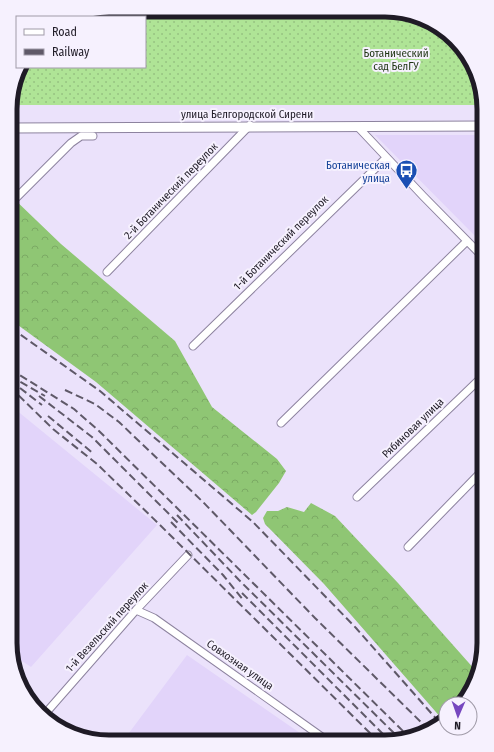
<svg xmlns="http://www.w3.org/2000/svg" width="494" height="752" font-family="'Fira Sans Condensed',sans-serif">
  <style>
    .built { fill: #e2d4fa }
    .grass { fill: url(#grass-dots) }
    .forest { fill: url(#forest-crowns) }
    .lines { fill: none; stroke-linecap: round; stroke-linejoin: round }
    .minor-casing { stroke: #8d839f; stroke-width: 9 }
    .major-casing { stroke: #8d839f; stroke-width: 11 }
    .minor { stroke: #fff; stroke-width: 7 }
    .major { stroke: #fff; stroke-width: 9 }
    .rail { stroke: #5f5968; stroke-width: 2; stroke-dasharray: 8 4; stroke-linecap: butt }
    .labels { text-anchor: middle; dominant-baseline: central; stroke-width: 4; stroke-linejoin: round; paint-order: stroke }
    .park-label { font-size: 11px; fill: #1d3311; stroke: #f6f1fe }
    .street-label { font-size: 11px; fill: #1f1b26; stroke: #f6f1fe }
    .transit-label { font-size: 11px; fill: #164399; stroke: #f6f1fe; text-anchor: end }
    .rim { fill: none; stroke: #1f1b26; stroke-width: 5 }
  </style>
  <defs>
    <pattern id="grass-dots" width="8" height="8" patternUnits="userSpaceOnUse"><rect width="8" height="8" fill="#afe496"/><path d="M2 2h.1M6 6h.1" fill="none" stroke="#96c381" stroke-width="1.8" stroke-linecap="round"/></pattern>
    <pattern id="forest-crowns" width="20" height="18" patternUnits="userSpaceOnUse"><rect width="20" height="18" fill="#8fc674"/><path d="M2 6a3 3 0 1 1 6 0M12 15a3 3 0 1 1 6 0" fill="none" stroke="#7baa64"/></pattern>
  </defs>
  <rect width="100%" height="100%" fill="#ebe2fb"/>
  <path class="built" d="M375,135h109v110z
    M10,405l147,120 -126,142 -12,-8 -5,6 -4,-22z
    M187,655l126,87 -190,-1z"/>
  <path class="grass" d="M404,12l41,19 31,40 7,34h-472v-9l10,-29h124v-50h-71l3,-2z"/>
  <path class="forest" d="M11,196l50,48 114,97 37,66 65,52 9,12 -7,12 -23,29 -4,3 -156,-133 -85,-62z
    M311,503l24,13 63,67 78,88 -9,27 -7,6h-14v12l-4,3 -118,-135 -59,-60 -2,-6 4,-7h11l9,-4 17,5z"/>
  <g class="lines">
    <defs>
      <path id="minor" d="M358,127l65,69 61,62
        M17,197l54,-54 10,-7h12
        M107,272l143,-147
        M193,346l193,-188
        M281,423l185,-181
        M357,497l127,-122
        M408,547l76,-78
        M136,610l18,8 175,124
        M44,715l92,-105 52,-55"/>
      <path id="major" d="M11,128l473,-2"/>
    </defs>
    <use href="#minor" class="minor-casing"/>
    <use href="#major" class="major-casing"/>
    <use href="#minor" class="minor"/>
    <use href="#major" class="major"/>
    <path class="rail" d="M11,328l89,63 153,131 103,106 83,94
      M10,369l64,40 25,22 310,306
      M10,376l35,20
      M10,387l43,42 44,35 61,59 221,219
      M20,388l22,17
      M65,390l30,14 24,18 84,80 112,116 114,112
      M39,396l53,41 87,87
      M48,416l46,38
      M177,515l62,65 161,159
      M171,522l52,53 21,26
      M242,593l148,148"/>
  </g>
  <defs>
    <symbol id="bus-pin" viewBox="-11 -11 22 30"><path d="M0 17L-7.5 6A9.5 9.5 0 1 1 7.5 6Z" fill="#1a4fb4" stroke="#f6f1fe"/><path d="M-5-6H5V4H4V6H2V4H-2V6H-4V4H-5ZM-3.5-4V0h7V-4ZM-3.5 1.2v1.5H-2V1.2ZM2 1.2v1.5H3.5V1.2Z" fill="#fff"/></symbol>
  </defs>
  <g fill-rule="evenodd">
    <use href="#bus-pin" x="394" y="158" width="25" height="34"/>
  </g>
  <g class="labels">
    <g class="park-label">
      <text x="396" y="53">Ботанический<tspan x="396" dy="13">сад БелГУ</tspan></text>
    </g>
    <g class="street-label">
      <text x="247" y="114">улица Белгородской Сирени</text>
      <text transform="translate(171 191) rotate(-46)">2-й Ботанический переулок</text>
      <text transform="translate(281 243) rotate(-45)">1-й Ботанический переулок</text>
      <text transform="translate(413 428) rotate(-44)">Рябиновая улица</text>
      <text transform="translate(107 627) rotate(-48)">1-й Везельский переулок</text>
      <text transform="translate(240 665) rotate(35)">Совхозная улица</text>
    </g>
    <g class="transit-label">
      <text x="390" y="165">Ботаническая<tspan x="390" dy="13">улица</tspan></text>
    </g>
  </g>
  <path d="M0 0H494V752H0ZM109 17H385A92 92 0 0 1 477 109V643A92 92 0 0 1 385 735H109A92 92 0 0 1 17 643V109A92 92 0 0 1 109 17Z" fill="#f6f1fe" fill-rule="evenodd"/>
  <path class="rim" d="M109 17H385A92 92 0 0 1 477 109V643A92 92 0 0 1 385 735H109A92 92 0 0 1 17 643V109A92 92 0 0 1 109 17Z"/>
  <rect x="16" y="16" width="130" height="52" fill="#f6f1fe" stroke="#a09ba8"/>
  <rect x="24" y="29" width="20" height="6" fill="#ffffff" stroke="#a09ba8"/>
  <text x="52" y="36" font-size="12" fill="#1f1b26">Road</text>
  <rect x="24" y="49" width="20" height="6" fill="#5f5968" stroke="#a09ba8"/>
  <text x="52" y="56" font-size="12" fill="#1f1b26">Railway</text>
  <g transform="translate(458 716) rotate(182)"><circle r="19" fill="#f6f1fe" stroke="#a09ba8"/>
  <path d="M0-3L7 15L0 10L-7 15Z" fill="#7647bf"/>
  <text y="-6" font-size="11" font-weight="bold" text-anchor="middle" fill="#1f1b26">N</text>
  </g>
</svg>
